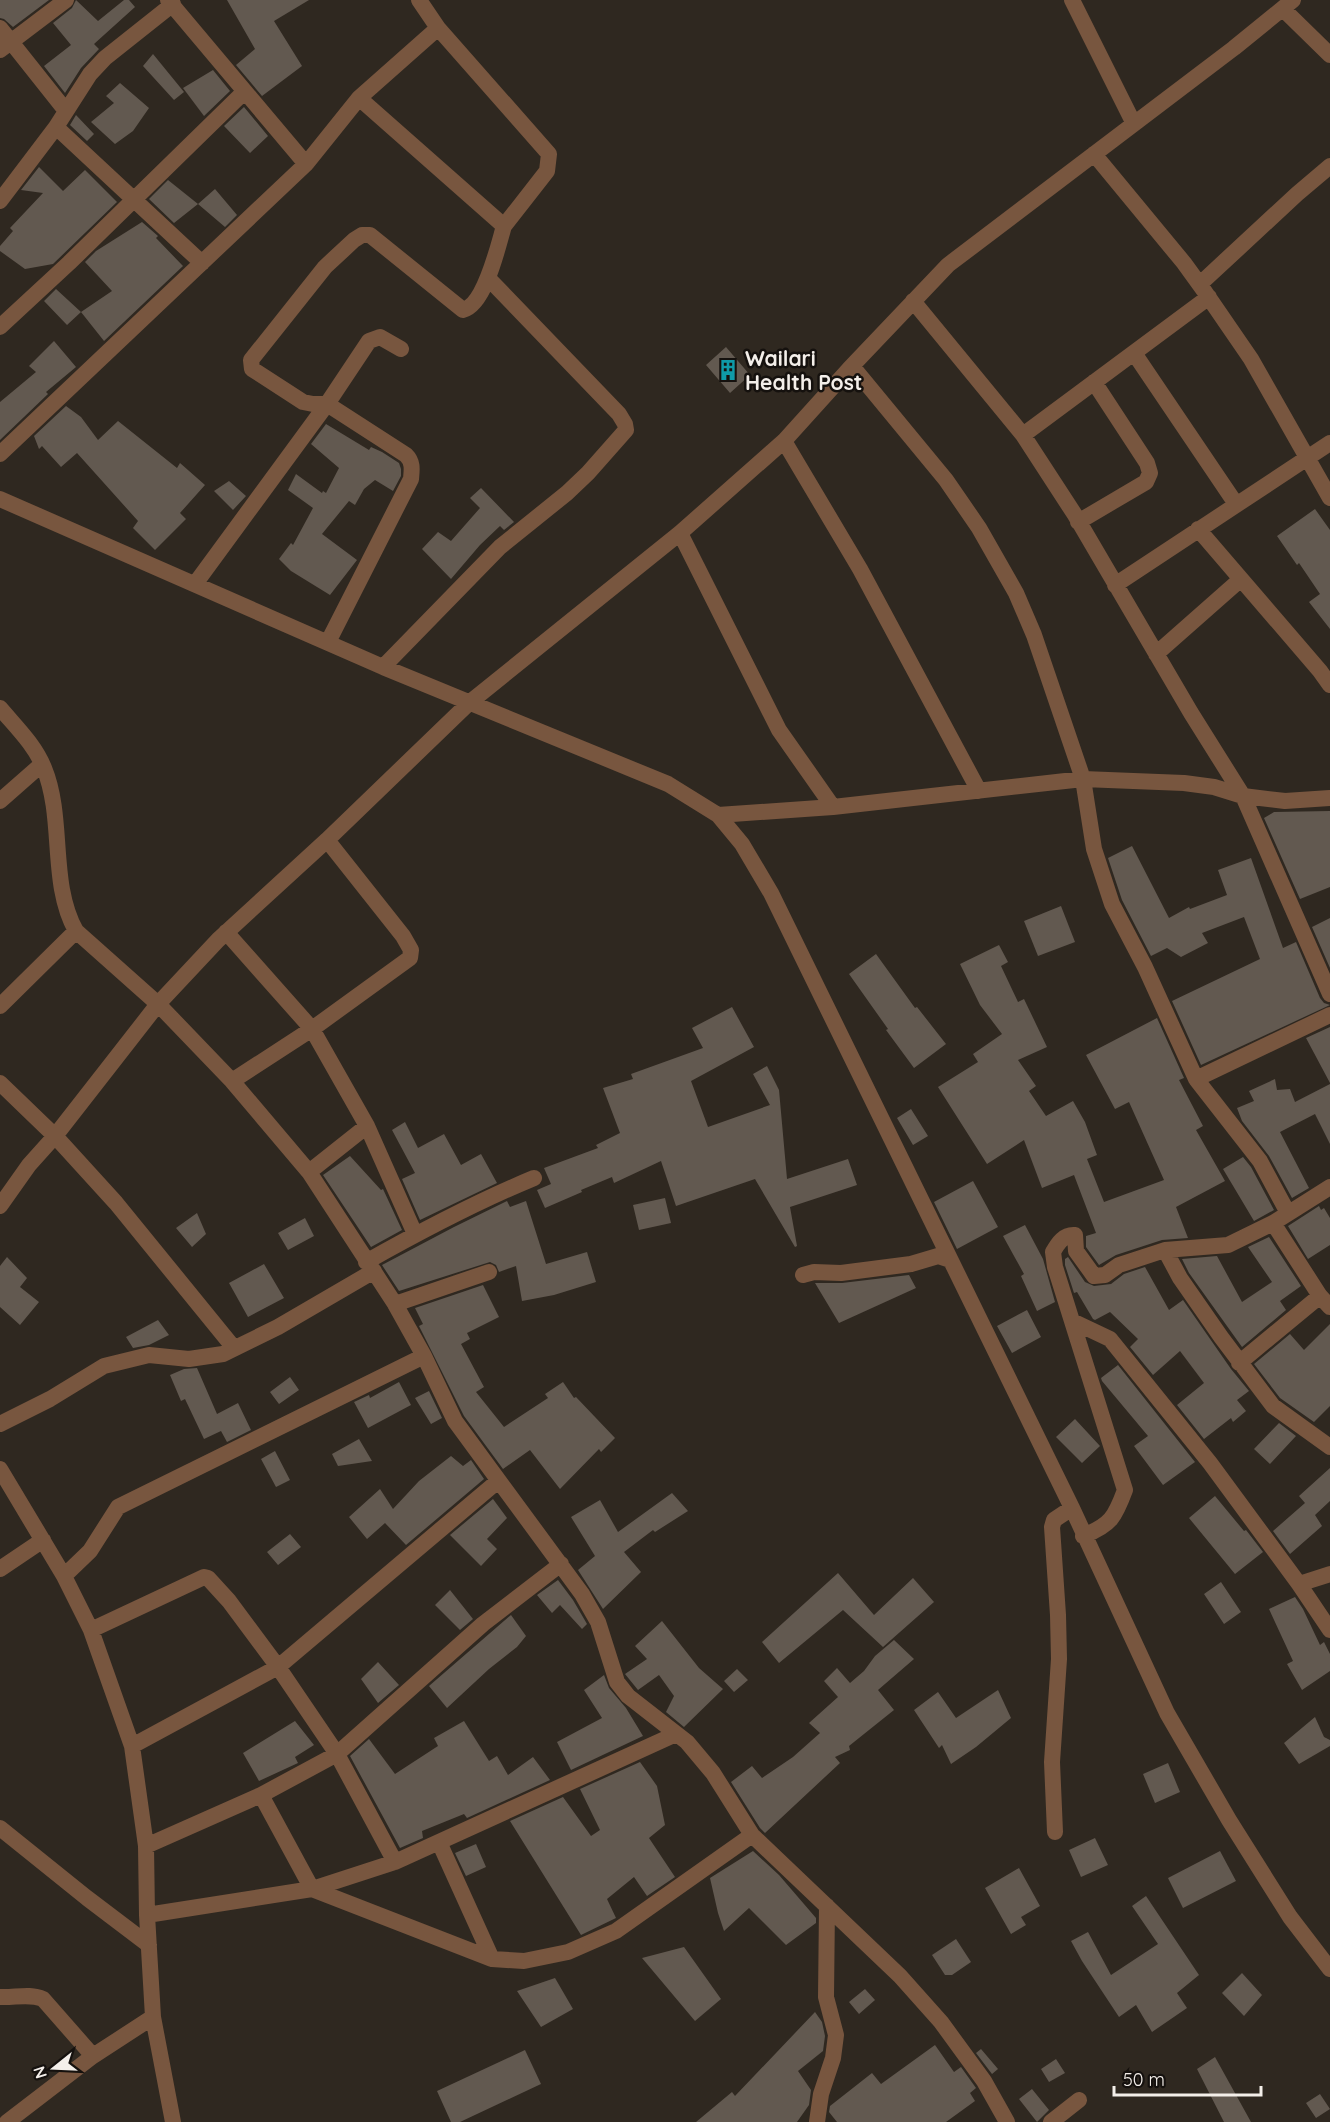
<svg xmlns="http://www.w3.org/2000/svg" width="1330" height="2122" font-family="Quicksand,sans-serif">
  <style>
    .building { fill: #625950 }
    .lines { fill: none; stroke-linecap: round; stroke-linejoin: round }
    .minor { stroke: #78563f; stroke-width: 16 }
    .labels { text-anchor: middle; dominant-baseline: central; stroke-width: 5; stroke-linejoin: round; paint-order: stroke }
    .poi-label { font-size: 21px; font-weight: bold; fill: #f4efea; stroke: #15110e; text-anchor: start }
  </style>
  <rect width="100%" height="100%" fill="#2f2820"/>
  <path class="building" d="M0,0h49l-36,27 -9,-8 -4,-1z
    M76,0l22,21 26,-21h5l6,7 -41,37 5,5 -18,19 -16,25 -21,-27 27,-21 -18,-22 19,-15z
    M227,0h82l-35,21 28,45 -40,30 -26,-31 19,-16z
    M153,54l31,38 -10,8 -31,-34z
    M213,70l17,21 -26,25 -21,-28z
    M120,83l29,25 -16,23 -18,13 -24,-22 23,-19 -8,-7z
    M244,107l24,29 -18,17 -26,-27z
    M76,115l18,19 -7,7 -17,-16z
    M39,167l24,24 22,-21 32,32 -64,62 -28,5 -25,-18v-5l13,-15 -3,-3 33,-35 -22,-3z
    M168,180l30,24 -24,19 -25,-24z
    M215,189l22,26 -12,12 -27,-23z
    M142,222l16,14 -2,2 27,28 -79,75 -23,-29 31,-21 -27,-29 11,-11z
    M56,289l25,23 -14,13 -23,-24z
    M54,341l22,26 -30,25 2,2 -48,46v-38l36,-30 -7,-6z
    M726,347l24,28 -20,18 -24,-28z
    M66,406l15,11 17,23 20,-19 59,47 3,-5 25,22 -25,28 6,6 -31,31 -22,-22 5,-7 -61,-68 -16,14 -19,-21 -3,3 -5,-13z
    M326,424l43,26 2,-3 11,5 17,11 2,6v7l-8,15 -18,-11 -11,9 -9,16 -6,-4 -27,33 35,26 -27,35 -39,-24 -12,-12 12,-16 2,2 20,-37 -25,-18 8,-16 26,19 1,-2 3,2 13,-25 -28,-24z
    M229,481l17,15 -13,14 -19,-19z
    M481,488l33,34 -10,8 -4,-4 -20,19 -29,34 -29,-30 16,-17 13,9 29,-33 -10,-10z
    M1315,509l15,21v99l-21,-27 11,-8 -21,-31 -2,2 -20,-29z
    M1330,811v76l-30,12 -36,-81 10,-6z
    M1132,846l37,72 20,-11 1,2 37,-14 -9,-25 33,-12 32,90 13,-6 24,56 4,5 6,2 -129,60 -29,-64 88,-42 -16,-42 -42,16 6,10 -27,14 -14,-9 -16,8 -29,-56 -14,-42z
    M1061,906l14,36 -37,14 -14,-35z
    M1330,918v50l-18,-41z
    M999,945l9,17 -7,4 17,36 6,-3 23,48 -29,13 18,26 -7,5 17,25 27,-15 12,21 12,33 -10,4 17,43 60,-22 -35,-78 -14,7 -29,-54 71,-37 27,60 -5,2 24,46 -7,4 29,51 -49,26 12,31 -26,2 -46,15 -17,10 -13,-18v-11l10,-3 -22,-58 -32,13 -18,-48 -37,24 -49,-77 40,-25 -5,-8 29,-20 -22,-29 -20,-41z
    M876,954l39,54 2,-1 29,37 -32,24 -28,-38 2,-1 -39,-55z
    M732,1007l22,40 -63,34 17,46 62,-22 -17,-31 14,-8 12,24 8,89 61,-20 9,26 -67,22 7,39 -2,1 -40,-68 -79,27 -15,-45 -47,22 -2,-6 -31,13 1,2 -37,16 -8,-18 14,-6 -7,-16 54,-20 -2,-3 24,-12 -17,-45 30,-9 -2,-5 72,-26 -11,-20z
    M1330,1027v56l-24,-45z
    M1275,1079l2,11 13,-1 5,13 35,-18v60l-15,-30 -35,18 29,56 -17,10 -23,-42 -27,-35 -5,-13 17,-7 -5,-10z
    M911,1109l17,27 -15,9 -16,-27z
    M405,1122l13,26 26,-14 17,31 20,-11 16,29 -77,37 -18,-41 13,-6 -23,-43z
    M350,1156l31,34 2,-1 19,41 -31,17 -48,-72z
    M1243,1157l8,10 23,43 -20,11 -31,-52z
    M973,1181l25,46 -41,22 -23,-47z
    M665,1198l6,25 -32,7 -6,-25z
    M507,1201l3,6 16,-6 20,63 41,-12 9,30 -42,13 -32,6 -6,-35 -17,6 -3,-7 -6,-3 -91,29 -17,-26 72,-38z
    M1319,1206l2,4 3,-2 6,10v27l-22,14 -20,-33z
    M197,1213l9,21 -14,13 -16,-19z
    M305,1218l9,18 -26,14 -10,-17z
    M1025,1225l18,34 12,43 -18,9 -16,-35 3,-2 -21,-38z
    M1269,1237l32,49 -21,15 6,9 -44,37 -53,-74 -7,-14 35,-3 25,46 30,-20 -24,-35z
    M7,1257l20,21 -7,9 19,15 -19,23 -20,-18v-41z
    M1068,1257l17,25 9,4 17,-2 13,-10 21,-7 24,43 14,-10 48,69 18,22 -12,9 9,11 -13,11 -2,-4 -27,21 -27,-34 27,-22 -24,-32 -27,24 -23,-28 8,-8 -28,-27 -15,8 -2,-1 -16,-27 -3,1 -9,-28v-6z
    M264,1264l20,34 -36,19 -19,-34z
    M909,1275l7,13 -77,35 -24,-40h27z
    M483,1285l16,32 -32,16 3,6 -9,5 23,43 -8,5 28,35 44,-29 -3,-4 18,-12 11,16 2,-1 39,41 -14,14 -2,-3 -39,40 -30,-39 -27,19 -39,-53 -45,-90 4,-2 -8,-16z
    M1027,1310l14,27 -29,16 -15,-27z
    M158,1320l11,15 -20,10 -16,3 -7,-11z
    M1330,1324v82l-16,16 -34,-24 -26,-34 36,-30 14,16z
    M1118,1365l77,97 -32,23 -29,-39 14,-10 -46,-55 -1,-3z
    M197,1368l20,46 21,-11 13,27 -24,12 -6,-11 -17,8 -19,-40 -4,2 -11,-26 14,-6z
    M290,1377l9,13 -20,14 -9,-12z
    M399,1382l12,23 -43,23 -14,-26 15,-7 1,3z
    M429,1391l13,27 -11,6 -16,-26z
    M1075,1419l25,27 -18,17 -26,-26z
    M1279,1423l17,13 -26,28 -16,-15z
    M359,1439l13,22 -34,5 -6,-12z
    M275,1451l15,29 -14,7 -15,-28z
    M451,1456l12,10 8,-6 13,19 -78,66 -21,-22 -18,16 -18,-22 31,-28 13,20 26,-28z
    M1330,1468v33l-15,14 7,11 -32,28 -17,-23 32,-28 -6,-7z
    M672,1493l16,18 -33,21 -2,-2 -29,22 17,20 -38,37 -25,-39 17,-14 -24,-39 29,-17 18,32z
    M1215,1496l29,35 2,-1 17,22 -28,22 -46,-56z
    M493,1499l14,19 -20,21 10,10 -16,17 -31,-31z
    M290,1534l11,13 -23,18 -11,-13z
    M838,1573l36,42 39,-37 21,24 -51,45 -40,-37 -64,53 -17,-21z
    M558,1580l15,20 14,24 -5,5 -22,-24 -8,8 -15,-18z
    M1221,1582l20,30 -17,12 -20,-30z
    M450,1590l23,29 -13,11 -25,-25z
    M1295,1597l8,12 17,36 4,-3 6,12v17l-28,19 -15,-26 6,-3 -24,-52z
    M511,1615l15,21 -9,11 -28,22 -42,39 -18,-22z
    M662,1621l37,47 24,21 -39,38 -18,-15 8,-16 -15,-21 -21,15 -13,-16 22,-15 -12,-13z
    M894,1640l20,19 -36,31 16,20 -45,36 1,4 -15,7 5,6 -75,70 -5,-5 -29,-46 21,-16 10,12 31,-21 27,-24 -11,-10 29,-26 -14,-16 13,-13 13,15 14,-12 11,-15z
    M378,1662l21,23 -21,18 -17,-24z
    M737,1669l11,11 -14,12 -10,-11z
    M604,1675l5,13 17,20 17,28 -72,34 -14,-28 45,-24 -18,-28z
    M998,1690l13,28 -35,29 -25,17 -9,-19 -3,3 -25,-38 24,-18 18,26z
    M1315,1717l9,20 6,3v6l-31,18 -15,-21z
    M295,1721l19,24 -19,12 3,6 -39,18 -16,-28z
    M464,1721l25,40 8,-5 11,19 25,-18 17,23 -83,38 -3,-4 -42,17 1,7 -23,10 -50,-92 19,-17 26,35 43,-28 -4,-8z
    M640,1762l17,24 8,39 -16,13 26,39 -28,19 -13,-19 -27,22 9,19 -35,17 -71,-114 53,-24 28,39 9,-6 -20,-41z
    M1168,1763l12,29 -25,11 -12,-29z
    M1095,1838l13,27 -27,12 -12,-27z
    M476,1844l10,23 -20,9 -11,-23z
    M753,1851l26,24 37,43v5l-30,22 -37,-37 -25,23 -6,-18 -8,-35z
    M1220,1851l16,30 -53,27 -15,-30z
    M1019,1868l21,38 -19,11 5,8 -15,9 -26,-46z
    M1146,1896l53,79 -22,18 10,15 -35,24 -16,-27 -17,12 -37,-56 -11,-20 17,-9 23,43 47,-31 -26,-38z
    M956,1939l15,23 -19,13h-7l-13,-20z
    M684,1947l37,52 -26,22 -53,-63z
    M1242,1973l20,22 -18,21 -22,-23z
    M555,1978l18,31 -32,18 -24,-36z
    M865,1989l10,11 -16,14 -10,-12z
    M815,2012l7,10 3,14 -2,15 -25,20 13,19 -2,15 -12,17h-101l36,-30 3,4z
    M935,2045l19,27 7,-5 15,21 -6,5 5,8 -29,21h-109l-8,-10 1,-6 42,-33 9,11z
    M981,2049l17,20 -6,5 -16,-21z
    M525,2050l16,34 -81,38h-9l-14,-31z
    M1215,2057l36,65h-27l-27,-53z
    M1056,2059l9,14 -16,9 -8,-13z
    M1032,2089l17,21 -12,12 -18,-23z
    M1320,2094l10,15 -14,9 -10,-15z"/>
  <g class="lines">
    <path class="minor" d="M168,0l138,164
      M419,0l19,28 111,126 -2,17 -43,55
      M1072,0l62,124
      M1283,9l47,46
      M0,28l66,83
      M0,50l66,-50
      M56,127l146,136
      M1094,154l90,109 21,29 46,67 79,139
      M0,201l56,-74 34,-53 15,-16 68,-54
      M1200,284l97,-90 33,-28
      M913,301l110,134 52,80 116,198 52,83 87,198
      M0,327l69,-64 175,-171
      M1134,353l102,151
      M852,366l94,114 33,48 37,65 18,42 49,144 11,70 18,55 33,63 51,112 64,82 28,52
      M1023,435l186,-138
      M784,441l76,128 119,222
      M0,454l306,-290 53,-66 79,-70
      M0,499l383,168 285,117 50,31 24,29 29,49 301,615 95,205 62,107 61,97 40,52
      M1078,522l68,-40 4,-9 -3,-10 -53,-81
      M1198,529l122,142 10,14
      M680,533l99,197 54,77
      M195,584l132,-180 42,-63 11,-4 21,12
      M1115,585l215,-142
      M328,642l83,-163c1,-10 2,-17 -5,-24l-79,-51h-14l-10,-2 -51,-33 -1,-9 74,-93 29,-27 8,-5h8l93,75c22,-5 35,-64 41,-84l-145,-128
      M1156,654l85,-75
      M383,667l117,-120 67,-54 21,-20 38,-43 -1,-6 -6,-10 -131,-136
      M0,708c16,19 35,37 44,60 21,51 5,115 32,163l82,73 74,77 77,91 86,132 29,52 31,65 127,173 16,28 19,60 11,14 59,46 26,31 39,62 148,141 41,46 43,59 23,41
      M0,801l42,-37
      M718,815l115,-8 250,-28 101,4 30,4 29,9 42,5 45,-3
      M226,932l86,97 55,97 48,108
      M0,1006l76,-75
      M1196,1079l134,-64
      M232,1081l80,-52 98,-71 1,-8 -8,-14 -76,-96
      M0,1083l55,53 61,67 118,145
      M309,1172l58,-46
      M0,1206l29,-41 26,-29 103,-132 60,-64 109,-100 142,-137 211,-170 104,-92 65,-72 99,-104 286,-217 59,-48
      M1273,1223l47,73 10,11
      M1165,1250l15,28 41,59 52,69 57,41
      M366,1262c55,-31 110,-60 168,-84
      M803,1275l11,-3 27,1 70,-9 27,-8 12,4
      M395,1304l94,-32
      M1072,1321l38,18 100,124 89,121 31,46
      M1239,1363l81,-67
      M0,1424l50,-25 54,-33 45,-11 40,4 34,-5 55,-27 96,-56
      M0,1469l64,107 27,54 41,116 14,100 1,69 6,102 20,105
      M1083,1536c28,-11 32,-19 42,-46l-70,-223 -2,-15c5,-9 11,-18 22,-17l1,16 18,25 11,-1 14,-10 46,-15 63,-5 45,-22 57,-36
      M0,1569l43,-29
      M64,1576l26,-25 28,-44 306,-151
      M1299,1584l31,-10
      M91,1630l113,-53 4,1 21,23 49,66 59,87 58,108
      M132,1746l146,-79 220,-186
      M261,1795l51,94 180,70 32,2 44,-9 48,-21 136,-96
      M0,1828l87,70 62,47
      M1055,1832l-3,-70 7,-103 -1,-44 -6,-88 2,-7 18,-12
      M439,1842l53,117
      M146,1846l115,-51 76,-41 146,-130 78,-60
      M147,1915l165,-26 83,-27 281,-128
      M0,1997c14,1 30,-4 43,2l50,57
      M7,2122l86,-66 60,-39
      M817,2122l4,-28 12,-36 3,-23 -10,-38 1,-91
      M1051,2122l28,-22"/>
  </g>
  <defs>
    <symbol id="building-bare" viewBox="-9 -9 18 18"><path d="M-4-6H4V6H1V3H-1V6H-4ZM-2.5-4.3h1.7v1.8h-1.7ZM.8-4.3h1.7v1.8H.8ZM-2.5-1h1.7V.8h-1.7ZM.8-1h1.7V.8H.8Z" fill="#0f9aa8" stroke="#15110e" stroke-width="2.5" paint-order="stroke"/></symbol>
  </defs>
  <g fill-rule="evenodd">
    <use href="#building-bare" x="713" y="355" width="30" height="30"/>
  </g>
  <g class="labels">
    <g class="poi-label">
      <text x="745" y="358">Wailari<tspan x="745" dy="24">Health Post</tspan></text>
    </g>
  </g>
  <g transform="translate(54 2068) rotate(252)" stroke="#15110e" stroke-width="4.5" paint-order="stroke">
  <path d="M0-4.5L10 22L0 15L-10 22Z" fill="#f4efea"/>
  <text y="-9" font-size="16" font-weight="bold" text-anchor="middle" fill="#f4efea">N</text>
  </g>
  <path d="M1114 2086v9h147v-9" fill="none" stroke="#f4efea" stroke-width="3"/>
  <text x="1123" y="2086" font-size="18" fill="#f4efea" stroke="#15110e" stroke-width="4.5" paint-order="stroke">50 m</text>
</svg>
